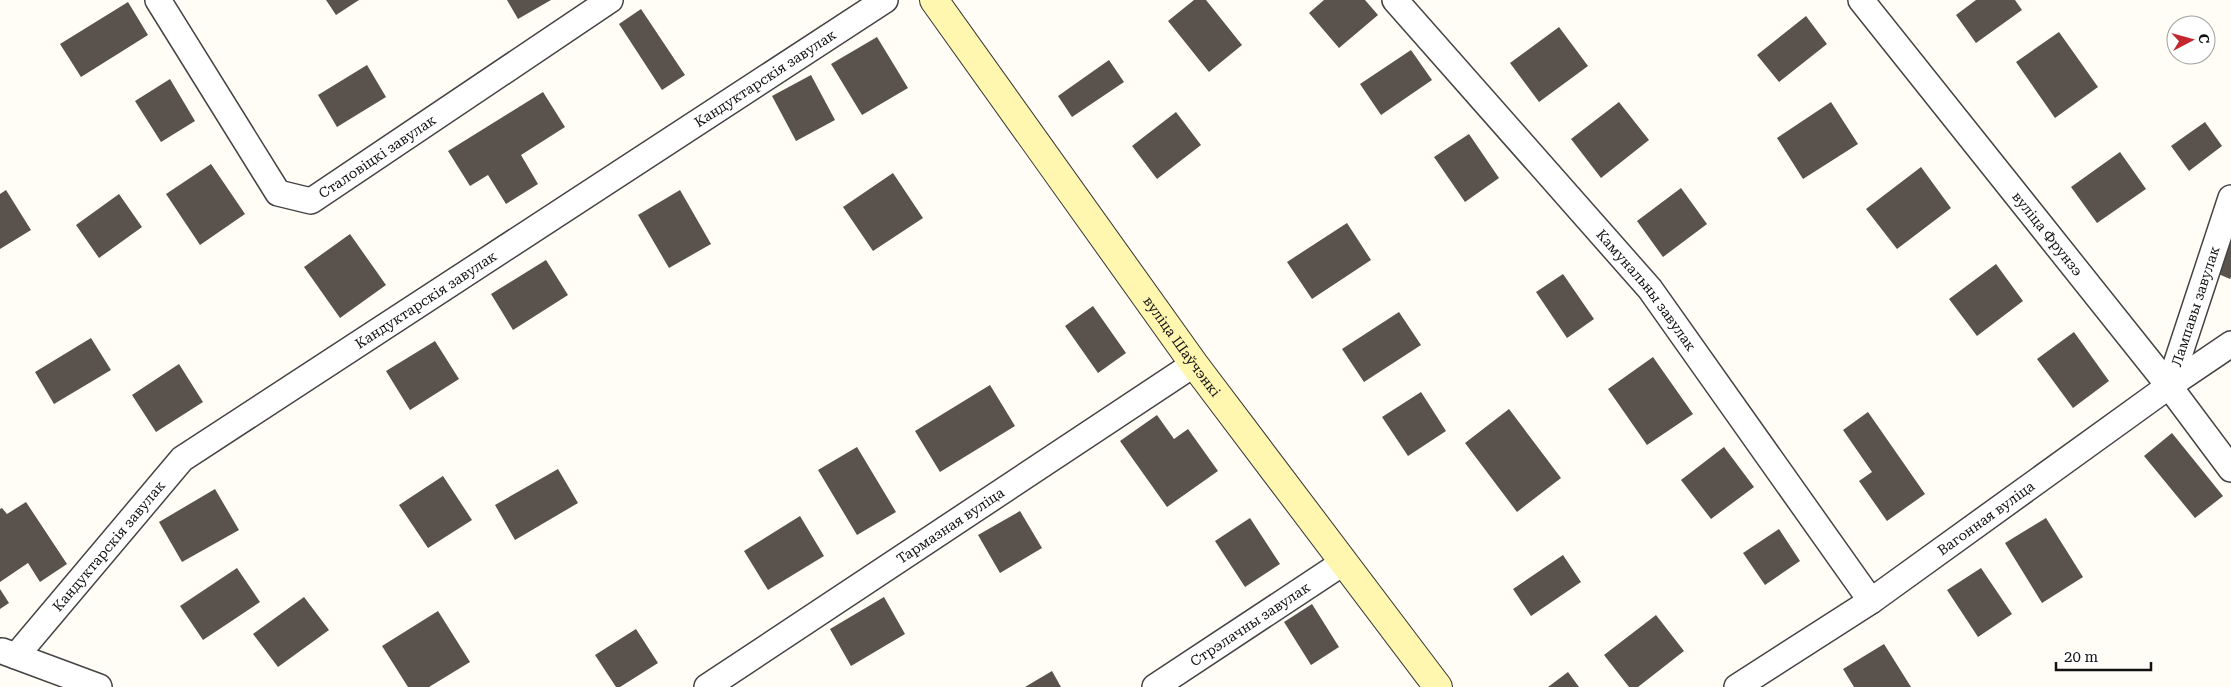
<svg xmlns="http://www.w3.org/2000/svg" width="2231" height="687" font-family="'Roboto Serif',serif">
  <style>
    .building { fill: #5a524d }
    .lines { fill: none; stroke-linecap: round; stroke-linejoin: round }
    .minor-casing { stroke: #444; stroke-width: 28 }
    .secondary-casing { stroke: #333; stroke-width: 30 }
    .minor { stroke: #fff; stroke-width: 25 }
    .secondary { stroke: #fff6b0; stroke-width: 28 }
    .labels { text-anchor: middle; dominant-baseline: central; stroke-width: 5; stroke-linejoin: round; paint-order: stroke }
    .street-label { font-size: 14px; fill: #111; stroke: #fff }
  </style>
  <rect width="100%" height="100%" fill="#fffdf5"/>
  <path class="building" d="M326,0h33l-23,15z
    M507,0h44l-33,19z
    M1194,0h12l36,45 -33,27 -41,-51z
    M1324,0h41l13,15 -39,33 -30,-35z
    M1976,0h39l7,10 -46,33 -20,-28z
    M128,2l20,33 -67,42 -21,-33z
    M641,9l44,66 -23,15 -43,-66z
    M1806,16l21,28 -48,38 -22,-27z
    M1559,27l29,39 -49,36 -29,-39z
    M2059,32l39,55 -43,31 -39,-56z
    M877,37l31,51 -46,27 -31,-51z
    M1411,50l21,30 -51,35 -21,-31z
    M1109,60l15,22 -52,35 -14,-21z
    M367,65l19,32 -49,30 -19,-32z
    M811,75l24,45 -39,21 -24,-45z
    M170,79l25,42 -34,21 -26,-41z
    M543,92l22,35 -44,28 17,29 -32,20 -18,-29 -18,11 -22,-35z
    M1619,102l30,38 -48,38 -30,-39z
    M1831,102l27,42 -55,35 -26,-41z
    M1176,112l25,33 -44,34 -25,-33z
    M2205,122l17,24 -33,25 -18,-25z
    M1469,134l30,44 -34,24 -31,-45z
    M2120,152l26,37 -49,34 -26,-36z
    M211,164l34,50 -45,31 -34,-51z
    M1921,167l30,41 -54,41 -31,-40z
    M893,173l30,45 -50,33 -30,-44z
    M1681,188l26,36 -44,33 -26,-36z
    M6,190l25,40 -31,19v-55z
    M680,190l31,54 -42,24 -31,-53z
    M119,194l23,33 -43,31 -23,-33z
    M1347,223l24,37 -59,39 -25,-37z
    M350,234l36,51 -46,33 -36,-51z
    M2231,239v38l-1,2 -14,-6z
    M546,260l22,35 -55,35 -22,-36z
    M1996,264l27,37 -46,35 -28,-37z
    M1563,274l31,45 -27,19 -31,-46z
    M1093,306l33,47 -28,20 -33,-47z
    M1399,312l22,33 -57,37 -22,-33z
    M2074,332l35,49 -36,27 -36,-49z
    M91,338l20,32 -57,34 -19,-32z
    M435,341l24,38 -49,31 -24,-39z
    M1653,357l40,57 -46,31 -39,-56z
    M179,364l24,38 -47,30 -24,-37z
    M990,385l25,41 -75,46 -25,-41z
    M1421,392l25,39 -38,25 -26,-39z
    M1509,409l52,69 -44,34 -52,-69z
    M1868,412l57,82 -38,27 -28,-40 13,-9 -29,-42z
    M1157,415l17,24 14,-10 30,42 -51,36 -47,-66z
    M2172,433l51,63 -28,22 -51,-62z
    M857,447l39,65 -39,23 -39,-65z
    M1724,447l30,40 -43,32 -30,-39z
    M558,469l20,34 -63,37 -20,-35z
    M443,476l29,44 -44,28 -29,-43z
    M215,489l24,41 -57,32 -23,-40z
    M26,502l41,62 -27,18 -12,-19 -28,19v-73l2,-1 5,6z
    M1020,511l22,37 -42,25 -22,-38z
    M800,516l24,40 -56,34 -24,-39z
    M1250,518l30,46 -35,23 -30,-46z
    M2046,518l37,59 -41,26 -37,-60z
    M1779,529l21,32 -35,24 -22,-32z
    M1563,555l18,27 -50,34 -18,-27z
    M237,568l23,34 -57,38 -23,-34z
    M1981,568l31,46 -34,23 -31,-47z
    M0,589l9,14 -9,6z
    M304,597l25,33 -51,37 -25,-33z
    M884,597l21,37 -54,32 -21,-37z
    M1312,604l27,43 -28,18 -27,-43z
    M438,611l32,51 -41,25h-21l-26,-41z
    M1656,615l28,36 -46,36h-9l-25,-32z
    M636,629l22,34 -38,24h-4l-21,-32z
    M1884,644l27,43h-57l-11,-18z
    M1052,671l9,16h-36z
    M1568,672l11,15h-31z"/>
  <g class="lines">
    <defs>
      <g id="minor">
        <path id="s1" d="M158,0l120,193 33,8 299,-201"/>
        <path id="s2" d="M1395,0l255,289 221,312"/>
        <path id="s3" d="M1861,0l308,386 62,83"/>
        <path id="s4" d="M2169,386l62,-188"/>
        <path d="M2,651l97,36"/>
        <path id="s5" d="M16,656l166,-197 703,-459"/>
        <path id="s6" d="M707,687l487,-323"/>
        <path id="s7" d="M1155,687l189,-125"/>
        <path id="s8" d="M1737,687l134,-86 298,-215 62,-42"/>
      </g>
      <g id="secondary">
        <path id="s9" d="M934,0l260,364 244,323"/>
      </g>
    </defs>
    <use href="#minor" class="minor-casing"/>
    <use href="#secondary" class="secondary-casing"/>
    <use href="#minor" class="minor"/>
    <use href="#secondary" class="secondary"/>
  </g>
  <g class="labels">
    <g class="street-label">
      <text stroke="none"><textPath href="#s5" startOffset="954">Кандуктарскія завулак</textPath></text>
      <text stroke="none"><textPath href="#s1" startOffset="341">Сталовіцкі завулак</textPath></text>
      <text stroke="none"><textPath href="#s3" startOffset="299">вуліца Фрунзэ</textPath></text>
      <text stroke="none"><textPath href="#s2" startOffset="384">Камунальны завулак</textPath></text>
      <text stroke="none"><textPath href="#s5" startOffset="549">Кандуктарскія завулак</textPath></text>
      <text stroke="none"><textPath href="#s4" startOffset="84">Лампавы завулак</textPath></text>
      <text stroke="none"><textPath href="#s9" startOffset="426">вуліца Шаўчэнкі</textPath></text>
      <text stroke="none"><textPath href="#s8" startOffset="301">Вагонная вуліца</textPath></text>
      <text stroke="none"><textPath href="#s6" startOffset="292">Тармазная вуліца</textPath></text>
      <text stroke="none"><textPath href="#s5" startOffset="144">Кандуктарскія завулак</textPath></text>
      <text stroke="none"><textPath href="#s7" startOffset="114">Стрэлачны завулак</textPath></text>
    </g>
  </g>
  <g transform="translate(2191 40) rotate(84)"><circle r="24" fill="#ffffff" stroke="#a0a0a0"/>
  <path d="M0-4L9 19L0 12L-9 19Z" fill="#c4262e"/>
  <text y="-8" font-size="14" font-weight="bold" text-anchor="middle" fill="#111111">С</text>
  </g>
  <path d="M2056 662v8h95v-8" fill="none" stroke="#111111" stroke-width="2.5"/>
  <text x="2064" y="662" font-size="15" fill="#111111" stroke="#ffffff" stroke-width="4" paint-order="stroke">20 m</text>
</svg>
